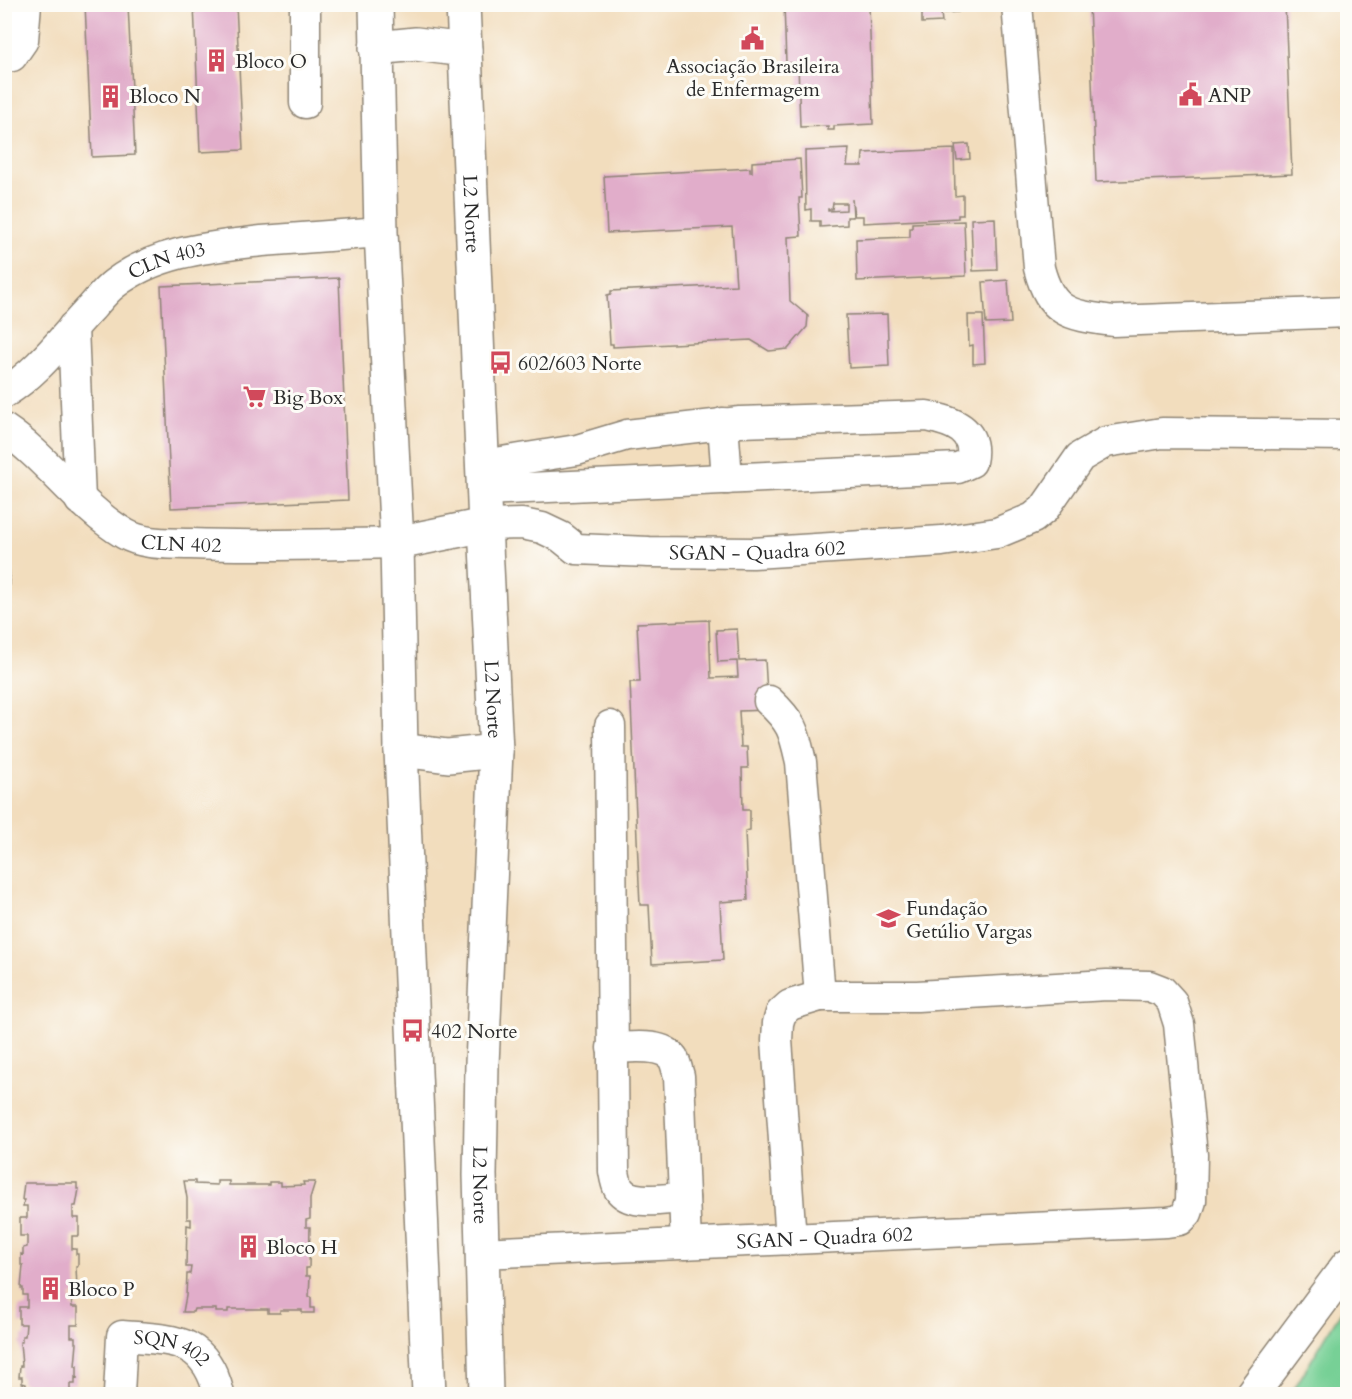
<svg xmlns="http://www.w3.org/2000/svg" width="1352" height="1399" font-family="Cardo,serif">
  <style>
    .green { fill: #77d096; stroke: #517e60; stroke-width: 1.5 }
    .building { fill: #e1adca; fill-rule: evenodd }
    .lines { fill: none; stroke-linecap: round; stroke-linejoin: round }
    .minor-casing { stroke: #8e8474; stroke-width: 33 }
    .major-casing { stroke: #8e8474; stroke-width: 36 }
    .minor { stroke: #fff; stroke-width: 30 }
    .major { stroke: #fff; stroke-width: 33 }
    .labels { text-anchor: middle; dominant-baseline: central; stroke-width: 6; stroke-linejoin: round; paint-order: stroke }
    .poi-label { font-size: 20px; fill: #2b2b2b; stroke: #fdfcf7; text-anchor: start }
    .street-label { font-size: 20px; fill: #2b2b2b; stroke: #fdfcf7 }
  </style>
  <rect width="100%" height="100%" fill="#fdfcf7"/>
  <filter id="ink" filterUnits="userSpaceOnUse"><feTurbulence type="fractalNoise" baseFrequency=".0167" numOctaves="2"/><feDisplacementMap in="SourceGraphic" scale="12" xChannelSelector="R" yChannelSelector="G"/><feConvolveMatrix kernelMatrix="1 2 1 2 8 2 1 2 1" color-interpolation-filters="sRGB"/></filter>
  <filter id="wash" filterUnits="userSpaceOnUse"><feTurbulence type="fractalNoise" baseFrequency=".008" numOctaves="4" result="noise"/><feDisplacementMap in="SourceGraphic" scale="24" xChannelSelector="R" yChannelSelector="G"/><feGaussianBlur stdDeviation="1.35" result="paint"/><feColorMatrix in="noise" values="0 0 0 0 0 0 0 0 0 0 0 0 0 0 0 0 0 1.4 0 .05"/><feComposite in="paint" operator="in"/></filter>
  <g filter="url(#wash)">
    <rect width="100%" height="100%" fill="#f2ddbd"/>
    <path class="green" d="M1347,1301v93h-56z"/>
    <g id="blocks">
      <path class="building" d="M85,4h43l7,151 -43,2z
        M194,4h42l7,146 -43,2z
        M784,4h85l4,120 -39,2v4h-6v-4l-28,1 -2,-64h-12z
        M922,4h35l1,8 -17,1 1,9 -20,1z
        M1089,4h196l7,170 -196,8z
        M969,144l1,15 -13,1 -2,-15z
        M849,149l-2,17h15l1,-13 91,-4 1,47 8,-1v20h-5v3l-95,5v-7h-9l-2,-17 1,18h-6v8l-27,2v-6h-9v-12l-5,1 -1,-59zM833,203h13v7l-18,1v-2h4z
        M800,159l2,39h-3l2,38 -13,1 2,64 18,15 -1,11 -19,22 -19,2 -18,-11 -138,7v-3h-3l-3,-49 4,-1v-3l125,-6 -4,-58 -125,6 -3,-57 146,-8v4h2v-10z
        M995,218l2,52 -24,1 -2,-52z
        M964,221l2,55 -109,5 -1,-42 54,-2v-9h2v-5z
        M339,278l9,222 -177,8 -10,-222z
        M1008,280l3,43 -25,1 -3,-42z
        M887,314l2,52 -40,2 -3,-53z
        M968,315h15l2,48 -12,1v-19l-4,1z
        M5,496h1l4,89 -5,1z
        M709,620l2,58 27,-1 -1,-16 -19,1 -2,-32 21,-1 2,32 26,-1 3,50 -29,1 2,36h6l1,21h-6l1,42h7v20l-5,1 3,69 -28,2 3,58 -71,4 -3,-59h-9l-10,-223h10l-3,-59z
        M184,1181h11v3l22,1v-4h12v4h40v-3h12v4l23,-1 -1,-3h12l-5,16v21l-4,1v7h4l-1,41h-3v8h4l-1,21h2v11h3v5h-12v-3h-22v3h-12v-4h-40v3h-12v-3h-22l-1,3h-10l3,-16 1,-22h3l1,-7h-5l1,-42 4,1v-7h-4v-21z
        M24,1183h53v6h2l-3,17h-3v12h6v18h-7v13h4v5h2v12h-2l1,23h-2v6h-4l1,12h6v18h-7v12h4v6h2l-2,23h2v12l-2,-1v7h-5v10h-44v-10l-4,-1v-6h-3l1,-11h2l-2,-24h2v-6h3l1,-12h-7v-17h8v-12h-4v-7h-2l2,-23h-2v-11l2,1v-7l4,-1v-11h-7v-18h7v-12h-4l1,-6h-2z"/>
    </g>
  </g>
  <g filter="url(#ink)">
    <use href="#blocks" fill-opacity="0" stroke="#8e8474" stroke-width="1.5"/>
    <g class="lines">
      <defs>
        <g id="minor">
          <path d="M305,4v99"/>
          <path d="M1017,4l22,264c12,46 31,47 74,53l235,-9"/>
          <path d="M4,57l8,-1 11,-16 3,-36"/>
          <path d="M73,327l7,173"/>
          <path id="s1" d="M4,393c37,-23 59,-56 88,-86 7,-8 14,-17 22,-23 43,-33 96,-37 148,-43 39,-3 79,-6 119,-9"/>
          <path d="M723,423l4,56"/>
          <path id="s2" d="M4,429c45,30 74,77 121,105 19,11 44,9 66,10 69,3 137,0 206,-1"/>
          <path d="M483,465l94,-15 50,-15 113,-13 187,-6c26,6 51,13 44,46l-13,6 -474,22"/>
          <path id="s3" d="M485,525l37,-1 20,4 19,9 15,12 73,3 104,1 189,-12 55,-8 36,-15 11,-9 36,-52 26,-15 56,-9 186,2"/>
          <path d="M769,701c24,22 25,31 32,61l19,234"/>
          <path d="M610,726l4,445c1,6 2,13 5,18 12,18 48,9 65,9"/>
          <path d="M612,1048c17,0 49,-6 61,10 3,5 4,12 6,18l7,168"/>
          <path id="s4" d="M481,1253l686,-31 13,-2 7,-7 4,-12 1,-46 -13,-131 -7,-22 -10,-11 -13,-5 -42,-1 -190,11h-97l-30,9 -9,8 -3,10 -1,17 14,200"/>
          <path id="s5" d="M119,1394l3,-58c49,4 83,0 97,58"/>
        </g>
        <g id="major">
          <path d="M376,4l5,228 16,311 4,207 28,644"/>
          <path id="s6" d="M463,4l22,521 11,226 -14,313 -2,111 6,219"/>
          <path d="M376,48l40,-4 49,6"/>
          <path d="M397,543l88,-18"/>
          <path d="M401,750l47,6 48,-5"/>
          <path d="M1252,1394l96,-129"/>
        </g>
      </defs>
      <use href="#minor" class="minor-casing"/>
      <use href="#major" class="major-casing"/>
      <use href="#minor" class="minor"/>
      <use href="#major" class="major"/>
    </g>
  </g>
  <defs>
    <symbol id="civic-bare" viewBox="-9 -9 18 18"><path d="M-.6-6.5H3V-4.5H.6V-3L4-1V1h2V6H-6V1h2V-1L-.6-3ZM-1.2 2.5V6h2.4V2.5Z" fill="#d1495b" stroke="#fdfcf7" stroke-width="2.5" paint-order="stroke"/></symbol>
    <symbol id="building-bare" viewBox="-9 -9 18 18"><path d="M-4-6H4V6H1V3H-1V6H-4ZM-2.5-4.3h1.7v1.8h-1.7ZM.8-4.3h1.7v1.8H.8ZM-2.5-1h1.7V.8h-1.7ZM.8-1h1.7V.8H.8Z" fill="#d1495b" stroke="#fdfcf7" stroke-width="2.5" paint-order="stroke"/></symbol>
    <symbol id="bus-bare" viewBox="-9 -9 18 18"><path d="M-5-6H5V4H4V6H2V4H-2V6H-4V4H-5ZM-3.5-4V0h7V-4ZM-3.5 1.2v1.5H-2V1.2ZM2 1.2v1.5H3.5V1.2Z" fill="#d1495b" stroke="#fdfcf7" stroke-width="2.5" paint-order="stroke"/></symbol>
    <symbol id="supermarket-bare" viewBox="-9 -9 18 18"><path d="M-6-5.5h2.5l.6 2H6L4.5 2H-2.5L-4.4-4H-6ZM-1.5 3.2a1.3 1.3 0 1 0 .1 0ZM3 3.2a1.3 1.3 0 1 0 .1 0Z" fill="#d1495b" stroke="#fdfcf7" stroke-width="2.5" paint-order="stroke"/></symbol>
    <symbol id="university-bare" viewBox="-9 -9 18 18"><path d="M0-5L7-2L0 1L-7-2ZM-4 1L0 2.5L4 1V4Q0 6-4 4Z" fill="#d1495b" stroke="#fdfcf7" stroke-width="2.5" paint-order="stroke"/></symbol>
  </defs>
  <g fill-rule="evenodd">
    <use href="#civic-bare" x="736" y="22" width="33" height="33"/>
    <use href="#building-bare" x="200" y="44" width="33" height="33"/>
    <use href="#civic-bare" x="1174" y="78" width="33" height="33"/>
    <use href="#building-bare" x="94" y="80" width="33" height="33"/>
    <use href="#bus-bare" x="484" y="346" width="33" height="33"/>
    <use href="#supermarket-bare" x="238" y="380" width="33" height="33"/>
    <use href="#university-bare" x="872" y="902" width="33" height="33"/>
    <use href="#bus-bare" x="396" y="1014" width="33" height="33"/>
    <use href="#building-bare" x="232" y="1230" width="33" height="33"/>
    <use href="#building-bare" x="34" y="1272" width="33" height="33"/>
  </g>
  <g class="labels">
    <g class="poi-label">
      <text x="235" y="61">Bloco O</text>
      <text x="753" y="66" text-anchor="middle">Associação Brasileira<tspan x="753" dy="23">de Enfermagem</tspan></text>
      <text x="1208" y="95">ANP</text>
      <text x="129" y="96">Bloco N</text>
      <text x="518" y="363">602/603 Norte</text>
      <text x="273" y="397">Big Box</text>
      <text x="906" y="908">Fundação<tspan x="906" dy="23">Getúlio Vargas</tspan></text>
      <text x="431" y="1031">402 Norte</text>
      <text x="266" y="1247">Bloco H</text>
      <text x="68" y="1289">Bloco P</text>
    </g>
    <g class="street-label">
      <text stroke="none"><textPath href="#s6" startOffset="210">L2 Norte</textPath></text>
      <text stroke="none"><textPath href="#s1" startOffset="214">CLN 403</textPath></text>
      <text stroke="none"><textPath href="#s2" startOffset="218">CLN 402</textPath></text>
      <text stroke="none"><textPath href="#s3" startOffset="279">SGAN - Quadra 602</textPath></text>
      <text stroke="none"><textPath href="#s6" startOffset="696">L2 Norte</textPath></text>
      <text stroke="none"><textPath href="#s6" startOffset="1182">L2 Norte</textPath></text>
      <text stroke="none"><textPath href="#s4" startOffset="344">SGAN - Quadra 602</textPath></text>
      <text stroke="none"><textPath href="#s5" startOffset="110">SQN 402</textPath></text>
    </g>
  </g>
  <rect width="1352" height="1399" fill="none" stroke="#fdfcf7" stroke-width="24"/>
</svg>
